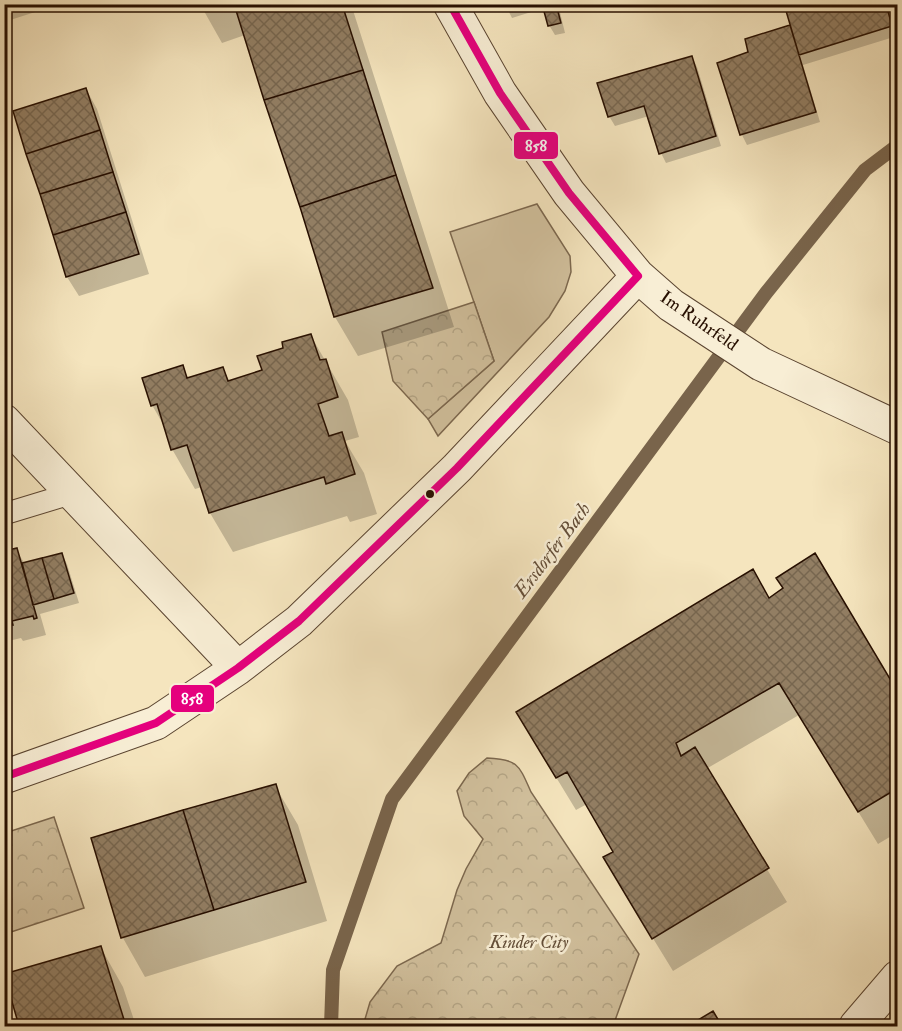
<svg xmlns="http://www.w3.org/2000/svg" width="902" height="1031" font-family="'IM FELL Double Pica',serif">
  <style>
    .green { fill: #d2c19e; stroke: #7c684f; stroke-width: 1.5 }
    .park { fill: url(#park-crowns); stroke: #7c684f; stroke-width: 1.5 }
    .shadow { fill: #0003 }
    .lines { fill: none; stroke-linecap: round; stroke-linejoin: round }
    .stream { stroke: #79644b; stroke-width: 14 }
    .building { fill: url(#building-cross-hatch); stroke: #270f00; stroke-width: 1.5 }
    .lane-casing { stroke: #5a4430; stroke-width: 23 }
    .street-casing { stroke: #5a4430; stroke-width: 35 }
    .lane { stroke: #f8eed5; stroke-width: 21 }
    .street { stroke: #f8eed5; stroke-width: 33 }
    .bus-1-casing { stroke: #f8eed5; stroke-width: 12 }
    .bus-1 { stroke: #e5007d; stroke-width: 8 }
    .bus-dot { fill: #270f00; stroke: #f8eed5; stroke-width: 2 }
    .labels { text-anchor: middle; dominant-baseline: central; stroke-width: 5; stroke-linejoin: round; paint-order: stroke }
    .street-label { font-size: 18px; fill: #270f00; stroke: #f8eed5 }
    .park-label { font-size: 18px; font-style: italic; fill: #634d37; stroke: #f8eed5 }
    .water-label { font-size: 20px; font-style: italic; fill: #644e38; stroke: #f8eed5 }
    .line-badge { stroke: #f8eed5; stroke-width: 2 }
    .badge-label { font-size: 16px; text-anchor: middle; font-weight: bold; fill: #fff }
  </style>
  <defs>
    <pattern id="park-crowns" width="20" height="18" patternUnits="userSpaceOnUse" patternTransform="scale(1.5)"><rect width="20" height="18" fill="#d2c19e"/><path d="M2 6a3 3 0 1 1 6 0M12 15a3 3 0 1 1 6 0" fill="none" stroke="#b4a586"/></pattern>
    <pattern id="building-cross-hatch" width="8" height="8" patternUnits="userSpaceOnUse" patternTransform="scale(1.5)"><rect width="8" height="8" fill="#927e63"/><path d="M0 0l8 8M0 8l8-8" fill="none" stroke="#77664f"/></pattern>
  </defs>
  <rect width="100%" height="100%" fill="#f5e5be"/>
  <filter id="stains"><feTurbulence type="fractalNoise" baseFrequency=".00333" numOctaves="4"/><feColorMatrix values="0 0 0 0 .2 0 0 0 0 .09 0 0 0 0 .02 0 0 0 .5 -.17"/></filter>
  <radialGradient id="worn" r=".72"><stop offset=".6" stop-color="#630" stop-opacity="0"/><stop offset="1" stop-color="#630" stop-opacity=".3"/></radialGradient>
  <path class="green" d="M537,204l33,52 1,16 -6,19 -16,26 -111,119 -10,-17 66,-58 -44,-129z"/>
  <path class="park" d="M474,302l20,59 -66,58 -35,-38 -11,-49z
    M487,758c31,1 32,7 44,34l108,162 -26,72h-250l7,-24 27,-36 44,-23 16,-53 9,-21 17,-30 -19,-23 -7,-25 12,-18z
    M54,817l30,91 -79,26v-101z"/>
  <path class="shadow" d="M4,4h49l1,2 -50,16z
    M200,4h151l103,323 -96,29 -23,-39 -90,-282 -23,8z
    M505,4h53l7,29 -10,2 -6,-10 -5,-17 -32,10z
    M786,4h101l10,32 -94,29 17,57 -73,23 -5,-10 -23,-71 30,-11 -3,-13 46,-14z
    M692,57l5,10 24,79 -55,17 -5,-10 -12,-37 -34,10 -6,-10z
    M86,89l11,20 52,165 -70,22 -12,-19 -52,-165z
    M311,336l37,64 11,37 -14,4 19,32 13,41 -27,8 -3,-6 -114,36 -23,-39 -8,-26 -7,2 -23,-40 -5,-18 -15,-26 30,-38 7,12 34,-10 7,13 34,-11 21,-22z
    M16,550l9,14 37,-10 5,10 12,39 -39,11 6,21 -23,6 -2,-3 -17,4v-89z
    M769,600l121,81 8,-5v156l-20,12 -79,-129 -93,54 81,133 -114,69 -49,-80 -9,-38 -28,-49 -11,6 -39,-64z
    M275,786l23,39 29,96 -182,56 -22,-39 -30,-99z
    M101,948l22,39 13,39h-115l-16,-51z"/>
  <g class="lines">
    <path class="stream" d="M331,1026l2,-56 59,-171 374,-506 99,-123 33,-25"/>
  </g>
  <path class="building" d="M234,4h108l21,66 -99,30z
    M542,4h14l5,19 -13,3z
    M784,4h102l6,22 -93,29z
    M790,25l26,87 -76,23 -23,-72 31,-11 -3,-13z
    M692,56l24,80 -57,18 -15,-48 -36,11 -11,-34z
    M363,70l33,105 -96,32 -36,-107z
    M86,88l14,42 -74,24 -13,-43z
    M100,130l13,42 -73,22 -14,-40z
    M113,172l13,40 -73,23 -13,-41z
    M396,175l37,113 -99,29 -34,-110z
    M126,212l13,42 -73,23 -13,-42z
    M311,334l9,26 6,-1 12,38 -20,7 11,32 13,-4 13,42 -29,10 -2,-7 -115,36 -22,-68 -16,5 -14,-46 -6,2 -9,-28 41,-13 4,13 36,-11 5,14 34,-11 -5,-14 26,-8 -1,-6z
    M17,548l20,70 -3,1 -1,-3 -21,5 1,4h-2l-2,-6 -5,1v-69z
    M62,553l12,40 -20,6 -12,-41z
    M815,553l75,126 8,-5v114l-40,24 -79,-129 -103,60 5,13 14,-9 74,121 -117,71 -49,-82 10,-5 -46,-80 -11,6 -40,-66 237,-143 16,29 14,-10 -7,-10z
    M42,558l12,41 -21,6 -11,-42z
    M276,784l30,98 -92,28 -31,-100z
    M183,810l31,100 -93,28 -30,-100z
    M101,946l25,80h-107l-15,-52z
    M713,1011l9,15h-34z"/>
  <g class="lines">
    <defs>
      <path id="lane" d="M4,514l69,-21"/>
      <path id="street" d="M450,4l50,89 69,100 69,83 33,29 90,59 137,64
        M4,421l234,247
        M4,777l152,-54 82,-55 61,-47 158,-153 181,-192
        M856,1026l42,-49"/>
    </defs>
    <use href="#lane" class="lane-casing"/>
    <use href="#street" class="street-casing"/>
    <use href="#lane" class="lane"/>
    <use href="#street" class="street"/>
    <defs>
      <path id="bus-1" d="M450,4l50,89 69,100 69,83
        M4,777l152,-54 82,-55 61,-47 158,-153 181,-192"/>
    </defs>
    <use href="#bus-1" class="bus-1-casing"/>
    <use href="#bus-1" class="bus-1"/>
  </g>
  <circle class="bus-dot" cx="430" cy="494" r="5"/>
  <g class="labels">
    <g class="street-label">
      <text transform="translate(699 321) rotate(35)">Im Ruhrfeld</text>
    </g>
    <g class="park-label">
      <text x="529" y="942">Kinder City</text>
    </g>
    <g class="water-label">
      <text transform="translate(552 550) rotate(-53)">Ersdorfer Bach</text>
    </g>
  </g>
  <g class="line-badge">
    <rect x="513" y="131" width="46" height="29" rx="6" fill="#e5007d"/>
    <rect x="170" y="684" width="45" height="29" rx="6" fill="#e5007d"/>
  </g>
  <g class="badge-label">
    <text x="536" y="151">858</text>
    <text x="192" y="704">858</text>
  </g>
  <rect width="902" height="1031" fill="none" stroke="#f5e5be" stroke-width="24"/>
  <rect x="6" y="6" width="890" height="1019" fill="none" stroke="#270f00" stroke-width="3"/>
  <rect x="12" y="12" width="878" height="1007" fill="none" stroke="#270f00" stroke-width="1.5"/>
  <rect width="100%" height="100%" filter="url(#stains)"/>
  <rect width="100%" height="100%" fill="url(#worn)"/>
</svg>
